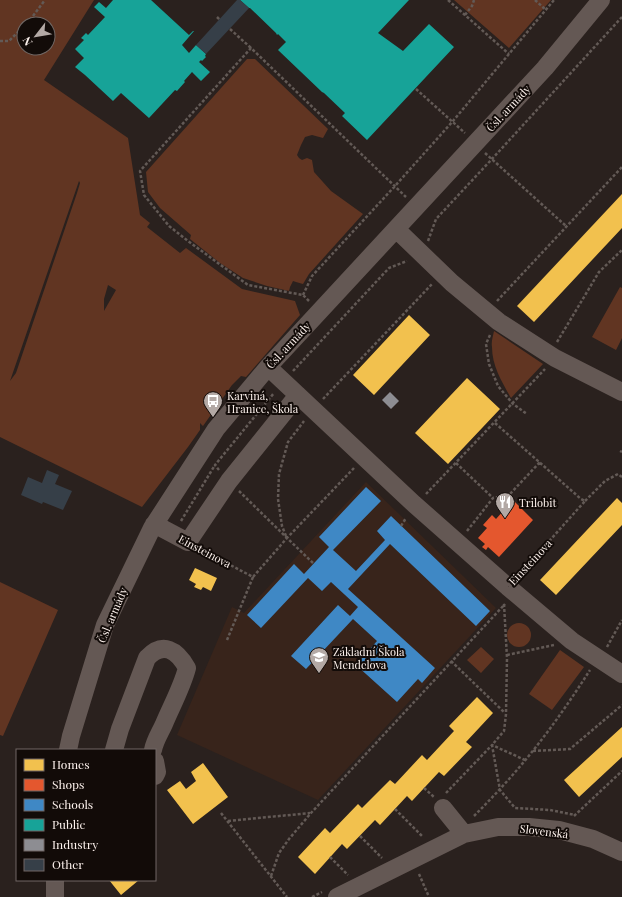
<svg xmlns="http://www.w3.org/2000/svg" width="622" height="897" font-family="'Playfair Display',serif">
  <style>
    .built { fill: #38241b }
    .green { fill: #613522; fill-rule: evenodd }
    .homes { fill: #f2c14e }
    .shops { fill: #e4572e }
    .schools { fill: #3f88c5 }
    .public { fill: #17a398 }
    .industry { fill: #8d8d92 }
    .building { fill: #363f48 }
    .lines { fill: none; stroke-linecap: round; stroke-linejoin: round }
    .path { stroke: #635a56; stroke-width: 2.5; stroke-dasharray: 3 2; stroke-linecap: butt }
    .minor { stroke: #645854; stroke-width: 18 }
    .labels { text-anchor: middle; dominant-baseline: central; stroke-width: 4; stroke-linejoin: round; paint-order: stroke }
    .street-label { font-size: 11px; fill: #fdf2ed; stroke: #120b08 }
    .poi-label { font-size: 11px; fill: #fdf2ed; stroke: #120b08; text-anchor: start }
  </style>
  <rect width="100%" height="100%" fill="#2a211e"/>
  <path class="built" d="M366,482l130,126 -178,192 -141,-65 55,-128 12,6z"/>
  <path class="green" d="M0,0h94l-50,80 84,58 12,77 10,8 -3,4 33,26 6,-5 56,41 53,12 5,14 -54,62 -5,-1 -9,9 -29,41 -3,-3v7l-12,17 -46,60 -142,-70zM24,24h24v24h-24zM79,181l1,2 -3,10 -61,180 -6,8zM108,285l8,5 -12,21v-12z
    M454,0h97l-42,48z
    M247,59h8l73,70 -5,9 -11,-3 -7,2 -4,8 -4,10 2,3 3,2 5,-2 5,2 2,12 17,19 32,23 -54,60 -6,10 -7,-2 -3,-1 -3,6 -1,4 -22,-5 -24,-8 -23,-15 -30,-24 1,-4 -31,-27 -12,-16 -2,-20z
    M620,287l2,1v50l-6,12 -24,-13z
    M494,331l49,33 -32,34c-9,-16 -19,-32 -19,-51 -1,-5 1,-11 2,-16z
    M0,582l58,28 -55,126 -3,-1z
    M507 635a12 12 0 1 1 24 0a12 12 0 1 1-24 0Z
    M481,647l13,12 -13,14 -14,-13z
    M560,650l24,17 -32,43 -23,-16z"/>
  <path class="homes" d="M622,194v34l-88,94 -17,-16z
    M409,315l21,20 -56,60 -21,-20z
    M467,378l33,31 -52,55 -33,-31z
    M617,498l5,5v22l-66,70 -16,-15z
    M195,568l22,10 -6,13 -8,-4 -2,3 -7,-3 2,-3 -7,-4z
    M477,697l16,16 -27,29 6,5 -28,29 -5,-4 -27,29 -5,-5 -27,29 -5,-5 -28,29 -5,-5 -27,30 -17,-17 27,-29 5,5 28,-29 4,4 28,-28 5,4 27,-29 5,5 27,-29 -5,-5z
    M622,727v30l-43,40 -15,-17z
    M203,763l25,34 -35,27 -26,-34 13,-9 6,8 10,-8 -5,-9z
    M109,880h30l-18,15z"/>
  <path class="shops" d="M513,500l20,20 -34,37 -11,-10 -2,3 -4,-3 3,-3 -7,-6 9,-10 -4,-3 9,-10 4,4z"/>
  <path class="schools" d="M366,487l15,14 -48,49 23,21 29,-31 -8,-9 14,-15 99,95 -14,15 -86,-82 -42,45 87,79 -13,15 -4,-4 -21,23 -41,-37 21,-24 -24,-22 -47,50 -15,-13 47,-51 12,11 8,-9 -27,-25 -9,9 -14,-13 -47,50 -14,-13 47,-51 10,10 25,-27 -10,-10z"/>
  <path class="public" d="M113,0h38l38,35 4,-4h1l-12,14 7,8 7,-8 10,9 -1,2 1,1 -4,4 -1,-1 -2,2 11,10 -9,9 -9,-9 -8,9 1,1 -8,9 -2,-1 -26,28 -28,-25 -8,8 -28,-26 -10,-8 9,-9 -9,-9 9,-9 -3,-2 5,-5 2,2 17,-18 -11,-10 5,-5 7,6z
    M240,0h169l-31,33 25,18 26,-27 25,23 -87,93 -25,-24 3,-3 -21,-20 -2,-1 -44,-42 8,-8 -8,-8 -1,1 -1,-2 -26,-25h-1z"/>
  <path class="industry" d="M390,392l9,9 -8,8 -9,-9z"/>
  <path class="building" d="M237,0h3l9,8 -43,46 -10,-9z
    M47,470l12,5 -4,9 17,7 -9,19 -20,-8 -1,2 -21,-9 7,-18 14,6z"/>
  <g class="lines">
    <path class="path" d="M448,0l61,54
      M535,0l11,10
      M465,15l7,-9 2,-6
      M217,17l3,3
      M27,24l18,-24
      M230,29l21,19
      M0,41h9l15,-15
      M416,89l49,44
      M485,153l81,73
      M428,241l8,-22 56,-60 130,-142
      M303,295l9,-19 83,-90 58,-65 101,-121
      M309,301l-6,-6 -55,-10 -60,-44 -19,-15 -25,-31 -4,-24 111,-123 155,149
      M497,301l125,-134
      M490,335l-4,9 3,20 9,22 15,18 14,10
      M557,342l42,-70 23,-22
      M293,371l96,-103 18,-7
      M323,399l109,-115
      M495,423l86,76 4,2 -67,75
      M620,451l2,1
      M456,463l37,35
      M219,470l-4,-5 59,-72
      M239,491l48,47
      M426,494l119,-125
      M585,501l20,-20 13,-7 4,3
      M181,521l34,-56
      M401,526l5,-8
      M467,531l26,-33 16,-3 31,-33
      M286,536l-4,-10 -4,-27 1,-25 9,-32 16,-21
      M200,549l53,28 34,-39
      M313,563l-26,-25 67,-70
      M504,604l3,54 -1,56 -2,17 -12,14 8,45 15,18 35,2 25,5
      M227,640l26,-63
      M607,647l15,-27
      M507,655l47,-10
      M451,661l54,52
      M533,751l37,-2 52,-44
      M424,788l10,9
      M446,793l46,-48 33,15
      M395,809l28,28
      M221,813l66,84
      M474,816c23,-23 45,-47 65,-73 18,-23 35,-48 51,-73
      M574,816l48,-45
      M228,821l82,-8
      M360,836l22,22
      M330,857l18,18
      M419,874l10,23
      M271,876l8,-23 10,-14 22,-26 194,-209
      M312,897l10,-5"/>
    <path class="minor" d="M396,229l56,54 47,39 56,36 67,34
      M268,367l146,137 94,83 64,54 50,33
      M154,524l34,18 41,-61 69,-86
      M68,750l3,-14 34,-111 47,-97 64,-99 52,-62 277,-299 56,-68
      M114,750l6,-21 27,-71c16,-17 30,-8 40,10 -5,19 -15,37 -23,56 -4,9 -9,16 -11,26
      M155,761l2,11 -2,4
      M443,808l21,26
      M55,897v-17
      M337,897l127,-63 34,-7h31l30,3 34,9 29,13"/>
  </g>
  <defs>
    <symbol id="bus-pin" viewBox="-11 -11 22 30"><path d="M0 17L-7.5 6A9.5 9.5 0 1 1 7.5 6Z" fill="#b3a9a5" stroke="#120b08"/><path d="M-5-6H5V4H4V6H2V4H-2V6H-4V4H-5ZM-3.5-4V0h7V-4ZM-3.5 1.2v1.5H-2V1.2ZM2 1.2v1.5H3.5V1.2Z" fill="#fff"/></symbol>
    <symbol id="restaurant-pin" viewBox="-11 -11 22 30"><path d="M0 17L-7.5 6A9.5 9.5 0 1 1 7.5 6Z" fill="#b3a9a5" stroke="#120b08"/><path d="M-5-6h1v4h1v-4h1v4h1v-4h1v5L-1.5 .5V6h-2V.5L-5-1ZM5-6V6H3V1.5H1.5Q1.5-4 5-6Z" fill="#fff"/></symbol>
    <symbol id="school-pin" viewBox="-11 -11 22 30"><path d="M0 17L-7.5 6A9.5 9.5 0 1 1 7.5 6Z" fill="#b3a9a5" stroke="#120b08"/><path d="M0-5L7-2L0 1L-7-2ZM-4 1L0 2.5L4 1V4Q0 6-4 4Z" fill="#fff"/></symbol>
  </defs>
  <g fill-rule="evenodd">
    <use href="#bus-pin" x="202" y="390" width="22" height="30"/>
    <use href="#restaurant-pin" x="494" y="491" width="22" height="30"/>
    <use href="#school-pin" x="308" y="646" width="22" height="30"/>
  </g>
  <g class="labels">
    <g class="street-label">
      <text transform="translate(508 108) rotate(-47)">Čsl. armády</text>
      <text transform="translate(288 345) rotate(-47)">Čsl. armády</text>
      <text transform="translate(205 551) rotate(28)">Einsteinova</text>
      <text transform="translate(530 562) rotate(-47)">Einsteinova</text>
      <text transform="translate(112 615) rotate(-67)">Čsl. armády</text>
      <text transform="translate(544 831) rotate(7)">Slovenská</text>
    </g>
    <g class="poi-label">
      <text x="227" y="395">Karviná,<tspan x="227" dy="13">Hranice, Škola</tspan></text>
      <text x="519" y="502">Trilobit</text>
      <text x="333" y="651">Základní Škola<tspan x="333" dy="13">Mendelova</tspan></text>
    </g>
  </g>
  <rect x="16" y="749" width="140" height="132" fill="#120b08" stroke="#706764"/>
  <rect x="24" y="759" width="20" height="12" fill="#f2c14e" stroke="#706764"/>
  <text x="52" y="769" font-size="12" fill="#fdf2ed">Homes</text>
  <rect x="24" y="779" width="20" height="12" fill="#e4572e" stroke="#706764"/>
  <text x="52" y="789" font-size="12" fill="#fdf2ed">Shops</text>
  <rect x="24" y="799" width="20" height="12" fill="#3f88c5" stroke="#706764"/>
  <text x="52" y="809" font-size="12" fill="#fdf2ed">Schools</text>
  <rect x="24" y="819" width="20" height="12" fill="#17a398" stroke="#706764"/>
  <text x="52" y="829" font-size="12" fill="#fdf2ed">Public</text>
  <rect x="24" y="839" width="20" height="12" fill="#8d8d92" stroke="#706764"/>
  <text x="52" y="849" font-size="12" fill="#fdf2ed">Industry</text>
  <rect x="24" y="859" width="20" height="12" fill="#363f48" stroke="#706764"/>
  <text x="52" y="869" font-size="12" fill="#fdf2ed">Other</text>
  <g transform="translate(36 36) rotate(239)"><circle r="19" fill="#120b08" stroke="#706764"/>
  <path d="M0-3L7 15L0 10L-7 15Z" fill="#b3a9a5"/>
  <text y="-6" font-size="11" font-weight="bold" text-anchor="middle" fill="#fdf2ed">N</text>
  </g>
</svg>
